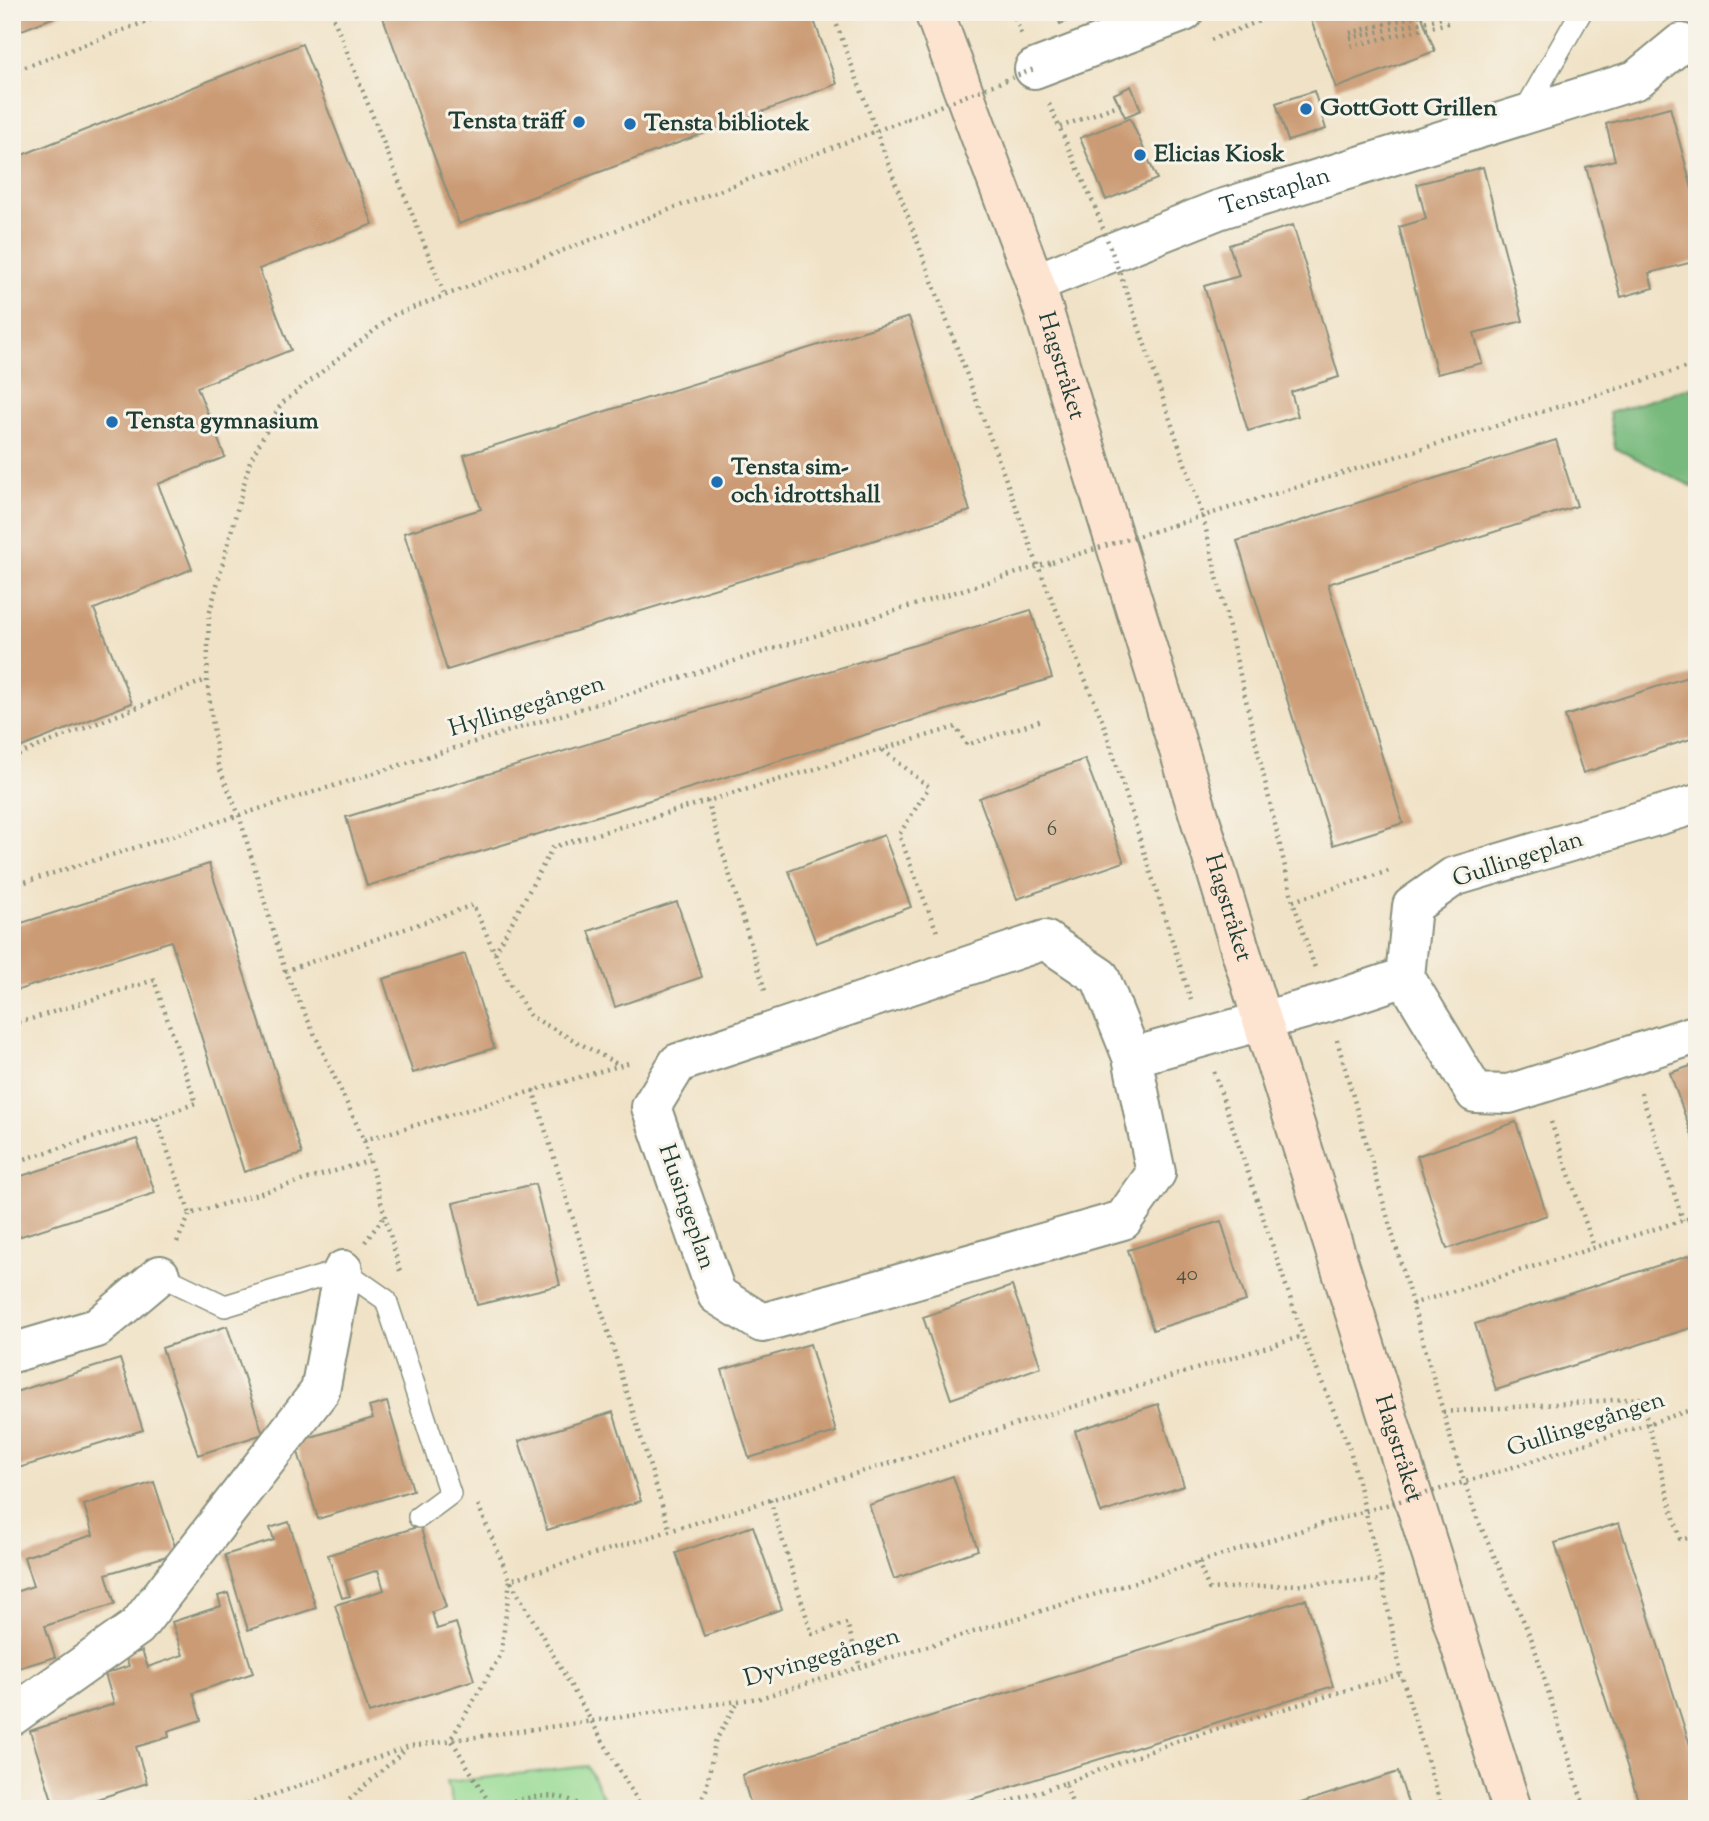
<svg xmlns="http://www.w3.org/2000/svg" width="1709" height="1821" font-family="'Sorts Mill Goudy',serif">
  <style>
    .green { fill: #95da93; stroke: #5a8c64; stroke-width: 2 }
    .forest { fill: #78ba7d; stroke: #4c7c58; stroke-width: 2 }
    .building { fill: #cb9b75 }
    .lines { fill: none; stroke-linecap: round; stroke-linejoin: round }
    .lane-casing { stroke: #88907d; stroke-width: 24 }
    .street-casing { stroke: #88907d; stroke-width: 42 }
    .secondary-casing { stroke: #88907d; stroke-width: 42 }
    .path { stroke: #88907d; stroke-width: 4.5; stroke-dasharray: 2 5; stroke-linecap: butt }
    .lane { stroke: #fff; stroke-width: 21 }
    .street { stroke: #fff; stroke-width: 38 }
    .secondary { stroke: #fde4d1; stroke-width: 38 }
    .path-bridge { stroke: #88907d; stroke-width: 4.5; stroke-dasharray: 2 5; stroke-linecap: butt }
    .poi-dot { fill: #1f6fb2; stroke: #f7f3e8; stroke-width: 2.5 }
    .labels { text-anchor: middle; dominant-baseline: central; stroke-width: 6; stroke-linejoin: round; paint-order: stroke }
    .number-label { font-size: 21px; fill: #4a5444 }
    .poi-label { font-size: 24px; font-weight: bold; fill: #1f3d34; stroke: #f7f3e8; text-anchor: start }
    .street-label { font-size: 24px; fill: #1f3d34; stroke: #f7f3e8 }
  </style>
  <rect width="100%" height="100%" fill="#f7f3e8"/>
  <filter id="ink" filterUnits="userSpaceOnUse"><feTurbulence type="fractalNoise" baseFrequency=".0143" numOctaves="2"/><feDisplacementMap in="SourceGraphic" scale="14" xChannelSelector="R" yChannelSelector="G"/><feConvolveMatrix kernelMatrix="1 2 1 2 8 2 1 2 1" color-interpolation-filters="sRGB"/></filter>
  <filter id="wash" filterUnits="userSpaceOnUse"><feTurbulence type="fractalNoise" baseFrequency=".00686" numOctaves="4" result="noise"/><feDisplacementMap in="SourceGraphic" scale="28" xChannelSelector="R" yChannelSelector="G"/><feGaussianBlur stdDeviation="1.57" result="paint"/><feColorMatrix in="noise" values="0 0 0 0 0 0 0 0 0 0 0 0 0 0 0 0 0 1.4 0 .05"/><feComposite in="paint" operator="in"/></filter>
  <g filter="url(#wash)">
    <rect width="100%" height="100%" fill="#f0e2c6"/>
    <path class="green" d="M587,1766l23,43h-156l-7,-27z"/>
    <path class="forest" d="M1697,385v104l-82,-41 -6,-35z"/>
    <g id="blocks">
      <path class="building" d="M12,12h55l-55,22z
        M381,12h430l26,72 -378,140z
        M1056,12h36l-32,12z
        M1308,12h112l15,39 -99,37z
        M302,44l71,180 -114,45 32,81 -94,37 28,70 -67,27 34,85 -98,40 38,94 -120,48v-592z
        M1131,86l10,24 -16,7 -11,-23z
        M1314,91l12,38 -38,12 -12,-38z
        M1670,107l27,100v54l-48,12 4,15 -32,9 -35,-130 29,-7 -9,-36z
        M1130,118l27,61 -51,21 -26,-62z
        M1483,167l40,154 -49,12 8,30 -45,11 -38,-147 27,-8 -9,-35z
        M1293,225l46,152 -48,15 7,24 -50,15 -44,-145 35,-10 -10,-31z
        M909,317l61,194 -523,159 -43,-137 77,-24 -17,-54z
        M1556,440l21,66 -249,78 75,239 -70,22 -96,-304z
        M1031,610l21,68 -685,208 -21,-69z
        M1697,674v63l-114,36 -18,-57z
        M1085,759l39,103 -107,37 -38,-101z
        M884,835l27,72 -95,36 -27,-72z
        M209,864l93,290 -58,18 -73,-231 -159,51v-66z
        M677,902l25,75 -87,30 -26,-76z
        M465,954l29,94 -81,25 -30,-94z
        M1697,1064v83h-1l-26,-74z
        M1516,1122l31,93 -100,34 -30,-93z
        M137,1139l18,54 -143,46v-60z
        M535,1184l25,101 -83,20 -24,-102z
        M1221,1221l25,80 -93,29 -25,-80z
        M1697,1253v73l-201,64 -21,-66z
        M1012,1286l29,81 -90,32 -28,-82z
        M227,1326l36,108 -65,21 -36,-107z
        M810,1344l26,88 -87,26 -27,-88z
        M120,1359l23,71 -131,40v-77z
        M387,1402l26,88 -95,29 -23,-77 78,-24 -4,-11z
        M1158,1404l26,82 -83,27 -26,-82z
        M613,1412l28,89 -94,29 -28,-89z
        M953,1476l25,74 -84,29 -25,-74z
        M154,1482l23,71 -71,21 9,30 -70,22 10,31 -43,13v-77l21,-7 -9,-29 69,-22 -9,-30z
        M289,1522l27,86 -68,22 -23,-75 49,-15 -4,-12z
        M1619,1523l78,244v42h-56l-86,-266z
        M420,1526l26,81 -14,5 5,17 19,-6 18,57 -105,33 -34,-108 49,-15 -6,-20 -33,11 5,15 -8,2 -14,-43z
        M753,1526l29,83 -78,27 -28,-83z
        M228,1593l25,80 -60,20 8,27 -33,11 1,6 -33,10 11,36 -81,26h-11l-25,-78 84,-27 -9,-30 24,-8 -4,-10 17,-5 6,16 35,-12 -11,-33 49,-16 -3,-10z
        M1306,1599l27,87 -393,123h-188l-10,-34z
        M1398,1772l12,37h-125v-1z
        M12,1789h1l7,20h-8z"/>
    </g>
  </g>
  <g filter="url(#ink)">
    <use href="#blocks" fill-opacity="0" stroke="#88907d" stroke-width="2"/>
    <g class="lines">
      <defs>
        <path id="lane" d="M1523,114l58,-102
          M160,1275l65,31 118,-36 43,30 64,194 -31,23"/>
        <g id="street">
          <path d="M1034,69l150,-57"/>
          <path id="s1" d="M1035,283l183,-73 418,-130 45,-37"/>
          <path d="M1697,804l-244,73 -41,29 -7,71 70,116 34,1 188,-60"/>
          <path d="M1132,1057l24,116 -33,47 -361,103 -45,-28 -66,-188 27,-44 367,-123 55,37 32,80 195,-54 78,-26"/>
          <path d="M12,1353l85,-25 63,-53"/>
          <path d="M12,1716l125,-89 183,-236 23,-121"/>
        </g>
        <g id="secondary">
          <path id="s2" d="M934,12l101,271 227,737 250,789"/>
        </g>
      </defs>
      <use href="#lane" class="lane-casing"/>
      <use href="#street" class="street-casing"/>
      <use href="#secondary" class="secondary-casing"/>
      <path class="path" d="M331,12l114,284
        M832,12l206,554 65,156 88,278
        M1013,12l8,22
        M1350,33l82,-21
        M1350,38l96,-21
        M1211,40l71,-28
        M1351,46l97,-23
        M12,72l159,-60
        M1049,104l46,103
        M1060,127l66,-25
        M1129,298l74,219 90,384 22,67
        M1174,525l523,-161
        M883,750l46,37 -30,48 38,97
        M12,757l194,-77
        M707,801l59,193
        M12,886l1040,-324
        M1293,901l99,-31
        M495,953l58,-106 403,-120 11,18 75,-25
        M285,971l188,-66 33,72 24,39 89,49
        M12,1025l142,-45 42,123 -40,15 34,96 179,-53
        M1337,1040l119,417 21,61 55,122 53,169
        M1214,1072l89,264 47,114 31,124 20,100 41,135
        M533,1090l137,441
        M1641,1093l42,127
        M1551,1122l43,125
        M364,1140l268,-78
        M12,1163l144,-45
        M177,1242l13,-28
        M365,1242l18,-24
        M400,1271l-36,-131 -79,-169 -46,-156 -21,-50 -11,-85 2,-65 41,-154 31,-57 113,-89 513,-196
        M1412,1304l285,-88
        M1443,1412l198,-14 39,141 17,-2
        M1485,1476l212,-68
        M770,1500l42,134 35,-11 13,44
        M478,1505l32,75 132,229
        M1198,1562l11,27 173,-9
        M1065,1783l115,-43 221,-66
        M493,1805c29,-6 67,-18 92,4
        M234,1809l176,-63 350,-48 572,-177
        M339,1809l67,-60
        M493,1809l-42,-70 50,-85 9,-74 793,-244
        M696,1809l10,-19 9,-48 23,-41
        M988,1809l77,-26 9,26"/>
      <use href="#lane" class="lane"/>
      <use href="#street" class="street"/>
      <use href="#secondary" class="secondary"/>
      <path class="path-bridge" d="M907,119l127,-50
        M1095,207l34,91
        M1052,562l122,-37
        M1332,1521l153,-45"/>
    </g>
  </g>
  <g class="poi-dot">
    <circle cx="1306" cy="109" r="7"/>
    <circle cx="579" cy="122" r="7"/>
    <circle cx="630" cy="124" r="7"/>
    <circle cx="1140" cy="155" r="7"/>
    <circle cx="112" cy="422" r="7"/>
    <circle cx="717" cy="482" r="7"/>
  </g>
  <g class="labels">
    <g class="number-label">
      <text x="1052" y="830">6</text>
      <text x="1187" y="1275">40</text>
    </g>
    <g class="poi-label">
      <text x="1320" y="109">GottGott Grillen</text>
      <text x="565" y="122" text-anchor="end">Tensta träff</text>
      <text x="644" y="124">Tensta bibliotek</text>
      <text x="1154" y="155">Elicias Kiosk</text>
      <text x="126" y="422">Tensta gymnasium</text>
      <text x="731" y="468">Tensta sim-<tspan x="731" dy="28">och idrottshall</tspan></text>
    </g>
    <g class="street-label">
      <text stroke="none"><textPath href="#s1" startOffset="257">Tenstaplan</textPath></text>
      <text stroke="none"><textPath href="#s2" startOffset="376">Hagstråket</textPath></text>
      <text transform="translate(527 707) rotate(-17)">Hyllingegången</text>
      <text transform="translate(1518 860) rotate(-18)">Gullingeplan</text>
      <text stroke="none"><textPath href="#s2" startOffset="943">Hagstråket</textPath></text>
      <text transform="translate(686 1207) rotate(71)">Husingeplan</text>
      <text transform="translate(1586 1425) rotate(-18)">Gullingegången</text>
      <text stroke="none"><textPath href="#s2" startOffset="1510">Hagstråket</textPath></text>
      <text transform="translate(822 1658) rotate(-16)">Dyvingegången</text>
    </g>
  </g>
  <rect width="1709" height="1821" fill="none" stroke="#f7f3e8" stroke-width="42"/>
</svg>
